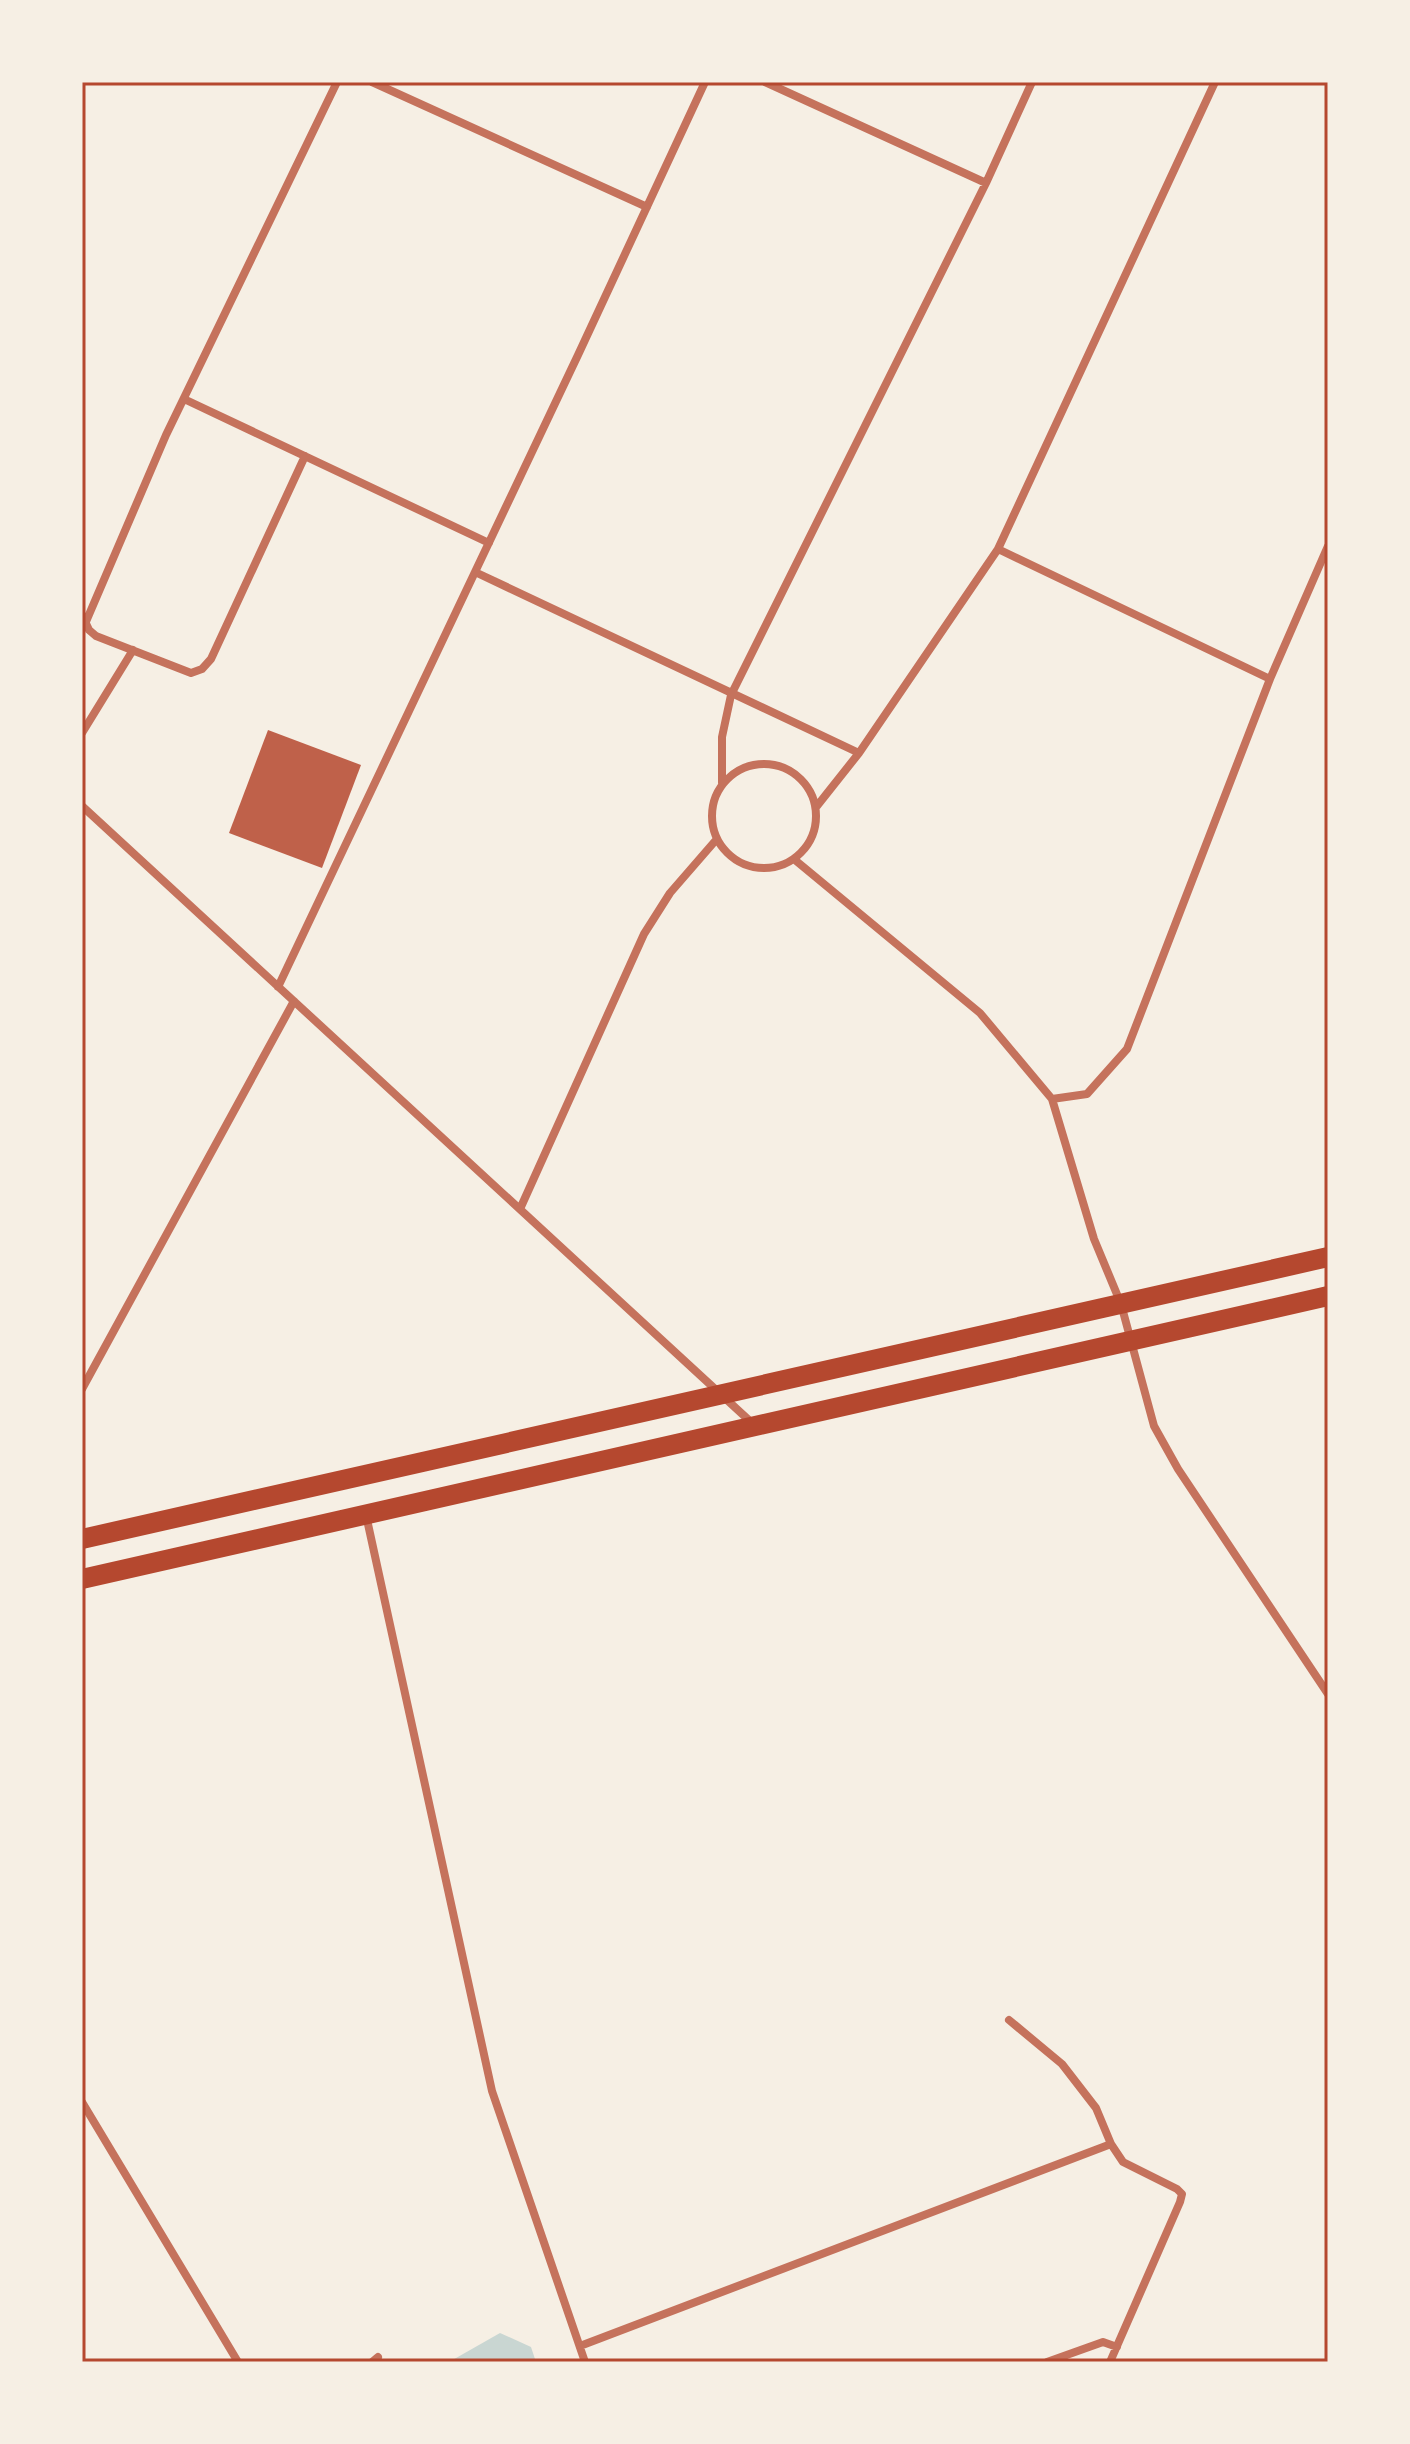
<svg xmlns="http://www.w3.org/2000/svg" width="1410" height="2444" font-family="Montserrat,sans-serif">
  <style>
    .water { fill: #c9d6d2 }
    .building { fill: #bf614a }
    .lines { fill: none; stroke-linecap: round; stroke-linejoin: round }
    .minor { stroke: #c5725c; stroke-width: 8 }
    .primary { stroke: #b5482f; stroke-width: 20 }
    .neatline { fill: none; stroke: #b5482f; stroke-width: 3 }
  </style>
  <rect width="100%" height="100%" fill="#f6efe4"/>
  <path class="water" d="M500,2333l31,14 5,15h-87z"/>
  <path class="building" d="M268,730l93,35 -39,103 -93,-35z"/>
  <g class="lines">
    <path class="minor" d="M372,82l275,125
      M765,82l221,101
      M184,399l305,144
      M998,549l272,130
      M475,572l384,181
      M82,615l7,15 7,6 95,37 11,-4 9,-10 94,-203
      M85,624l81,-189 171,-353
      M82,733l51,-83
      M712 816a52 52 0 1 1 104 0a52 52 0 1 1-104 0Z
      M722,783v-46l9,-42 255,-512 46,-101
      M82,806l670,617
      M817,806l42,-53 139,-204 217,-467
      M795,860l185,153 72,86 42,140 27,65 33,122 24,43 150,225
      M278,987l300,-632 127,-273
      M1052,1099l35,-5 40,-45 143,-370 58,-133
      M520,1209l124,-275 26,-41 46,-53
      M82,1389l212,-388
      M366,1515l126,576 93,271
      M1009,2020l53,44 34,44 15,36 12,18 54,27 5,5 -2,8 -70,160
      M82,2102l156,260
      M580,2346l531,-202
      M372,2362l6,-5
      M1047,2362l56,-20 14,5"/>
    <path class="primary" d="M82,1539l1246,-282
      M82,1579l1246,-283"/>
  </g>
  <rect width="1410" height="2444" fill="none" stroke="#f6efe4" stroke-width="168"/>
  <rect x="84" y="84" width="1242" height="2276" class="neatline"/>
</svg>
